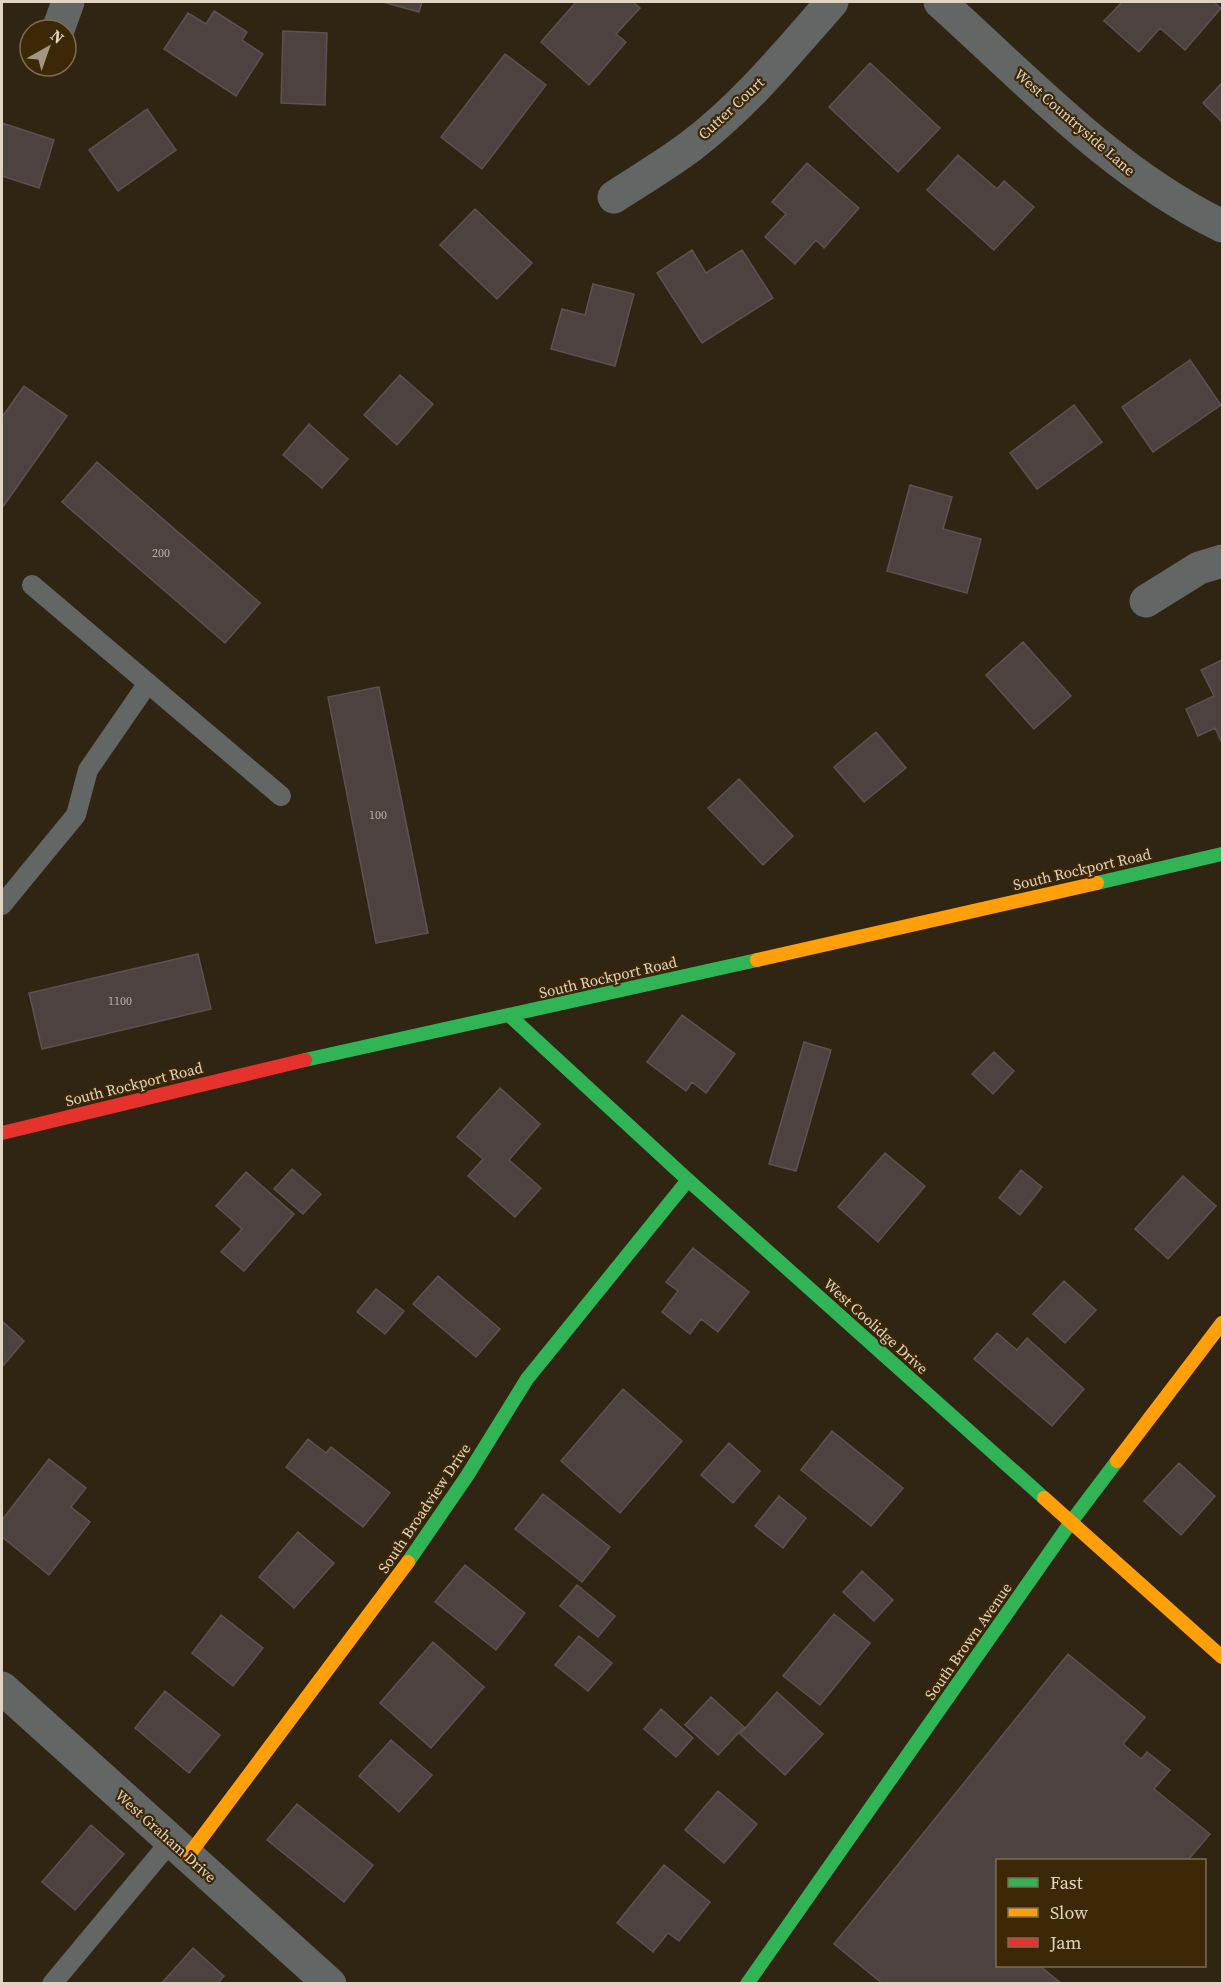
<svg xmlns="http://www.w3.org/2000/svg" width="1224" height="1985" font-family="'Source Serif 4',serif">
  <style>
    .building { fill: #4c4341; stroke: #5b5251; stroke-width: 1.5 }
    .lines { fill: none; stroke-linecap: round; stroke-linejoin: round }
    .lane { stroke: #626664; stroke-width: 20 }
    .street { stroke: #626664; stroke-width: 33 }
    .fast { stroke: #30b455; stroke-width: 14 }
    .slow { stroke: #ff9f0a; stroke-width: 14 }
    .jam { stroke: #e5322d; stroke-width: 14 }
    .labels { text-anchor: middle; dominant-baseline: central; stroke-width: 4.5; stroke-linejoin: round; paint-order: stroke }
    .number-label { font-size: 12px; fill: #bcb0a2 }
    .street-label { font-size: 15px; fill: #e1d4c3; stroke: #3c2707 }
  </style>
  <rect width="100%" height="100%" fill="#302413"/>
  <path class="building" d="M383,2h39l-3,10z
    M576,2h57l7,6 -24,26 10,8 -37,43 -48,-43z
    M1122,2h92l7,6 -36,42 -25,-22 -21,24 -35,-31z
    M214,11l33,21 -5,8 21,14 -27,42 -72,-47 24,-36 18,11z
    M283,31l44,2 -2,72 -44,-2z
    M505,54l41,31 -64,84 -41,-32z
    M870,63l70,65 -42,44 -69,-65z
    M1222,83v39l-19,-19z
    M147,109l29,41 -58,41 -29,-41z
    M2,123l52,17 -15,48 -37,-12z
    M958,155l39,34 7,-8 30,26 -40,43 -67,-60z
    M807,163l52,45 -35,40 -8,-8 -21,24 -30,-27 21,-23 -14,-12z
    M475,209l57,54 -35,36 -57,-54z
    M692,250l14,23 36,-23 31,48 -71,45 -45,-70z
    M593,284l41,10 -19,72 -64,-17 11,-40 23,6z
    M1190,360l31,45 -68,47 -31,-45z
    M400,375l33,29 -36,41 -33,-30z
    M24,386l43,30 -65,92v-91z
    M1074,405l28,37 -65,47 -27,-36z
    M309,424l39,35 -26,29 -39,-33z
    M97,462l163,141 -35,40 -163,-141z
    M910,485l42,12 -9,32 38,10 -14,54 -80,-22z
    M1023,642l48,54 -37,33 -48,-54z
    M1222,660v83l-7,-15 -17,8 -12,-27 28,-13 -13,-26z
    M379,687l49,246 -52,10 -48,-246z
    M876,732l30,36 -42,34 -30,-35z
    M739,779l54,57 -30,29 -55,-57z
    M198,954l13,55 -169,40 -13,-56z
    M682,1015l53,39 -29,39 -14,-11 -6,9 -39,-29z
    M804,1042l27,8 -35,121 -27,-7z
    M994,1052l20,19 -21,23 -21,-20z
    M500,1088l40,36 -31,36 32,28 -26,29 -47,-41 15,-17 -26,-22z
    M885,1153l40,33 -47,56 -40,-35z
    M292,1169l29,25 -18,20 -29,-25z
    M1021,1170l21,17 -22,28 -21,-17z
    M246,1172l48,42 -50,57 -23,-19 21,-23 -26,-23z
    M1183,1176l33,30 -48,53 -33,-30z
    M693,1248l56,44 -31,40 -17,-13 -11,15 -28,-22 16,-21 -12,-9z
    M438,1276l62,53 -24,28 -63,-53z
    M1064,1281l32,29 -31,33 -32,-29z
    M376,1289l28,22 -19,23 -28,-22z
    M2,1321l22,20 -22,26z
    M997,1333l20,17 10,-12 57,51 -32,37 -78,-67z
    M623,1389l59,52 -62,72 -59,-52z
    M832,1431l71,57 -32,38 -70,-56z
    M308,1439l18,14 5,-6 59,46 -27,34 -77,-60z
    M729,1443l31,28 -27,32 -32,-28z
    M49,1459l37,29 -15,19 19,15 -41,53 -47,-38v-17z
    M1179,1463l36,33 -34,39 -37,-34z
    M543,1494l67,53 -28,35 -67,-53z
    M779,1496l27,22 -23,30 -28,-22z
    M298,1532l36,31 -40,45 -35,-31z
    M465,1565l60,48 -29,37 -61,-48z
    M862,1571l31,29 -19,21 -31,-29z
    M577,1585l38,31 -17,21 -38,-31z
    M834,1614l36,29 -50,62 -37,-29z
    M221,1615l42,33 -30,38 -41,-33z
    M579,1636l33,27 -24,28 -33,-26z
    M433,1642l51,45 -53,61 -51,-45z
    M1068,1654l77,63 -22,27 18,15 6,-7 23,18 -16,19 56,45 -22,26h-190v106h42l22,18h-179l-49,-40z
    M165,1691l55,44 -31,38 -54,-45z
    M777,1692l46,42 -38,41 -45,-41z
    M711,1697l33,30 -26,28 -33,-30z
    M661,1709l32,29 -17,19 -32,-28z
    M391,1740l41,35 -33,37 -40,-36z
    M718,1791l39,33 -33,39 -39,-33z
    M297,1804l76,61 -29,37 -77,-62z
    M91,1825l33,29 -49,56 -33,-28z
    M664,1865l46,37 -31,39 -11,-8 -15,19 -36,-29z
    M193,1948l31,28 -7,8h-56z"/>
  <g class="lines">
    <path class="lane" d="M32,585l249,211
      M2,905l74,-90 12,-45 60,-87
      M52,1984l119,-143"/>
    <path class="street" d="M940,2c89,80 173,171 282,224
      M59,27l9,-25
      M614,197c26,-17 53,-33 77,-51 54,-41 97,-94 141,-144
      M1146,601l53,-33 23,-7
      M2,1688l328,296"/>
    <path class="fast" d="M1097,883l125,-29
      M510,1016l178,164 356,318
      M305,1060l452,-100
      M408,1562l59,-86 60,-97 161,-199
      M747,1984l324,-462 46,-61"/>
    <path class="slow" d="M757,960l340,-77
      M1117,1461l105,-138
      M1044,1498l178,159
      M188,1856l220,-294"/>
    <path class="jam" d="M2,1133l303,-73"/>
  </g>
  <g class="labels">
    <g class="number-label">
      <text x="161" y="553">200</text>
      <text x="378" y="815">100</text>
      <text x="120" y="1001">1100</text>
    </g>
    <g class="street-label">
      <text transform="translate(731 108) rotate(-43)">Cutter Court</text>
      <text transform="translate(1075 122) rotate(41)">West Countryside Lane</text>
      <text transform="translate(1082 869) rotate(-13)">South Rockport Road</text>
      <text transform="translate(608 977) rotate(-13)">South Rockport Road</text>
      <text transform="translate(134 1084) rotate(-14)">South Rockport Road</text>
      <text transform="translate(876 1326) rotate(42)">West Coolidge Drive</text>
      <text transform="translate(424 1508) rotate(-56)">South Broadview Drive</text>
      <text transform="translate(968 1641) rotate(-55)">South Brown Avenue</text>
      <text transform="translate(166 1836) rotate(42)">West Graham Drive</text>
    </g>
  </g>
  <rect width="1224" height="1985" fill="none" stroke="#e1d4c3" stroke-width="6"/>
  <rect x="996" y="1859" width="210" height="108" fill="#3c2707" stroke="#7e6c52" stroke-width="1.5"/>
  <rect x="1008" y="1878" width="30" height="9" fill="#30b455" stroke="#7e6c52" stroke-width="1.5"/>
  <text x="1050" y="1889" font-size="18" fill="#e1d4c3">Fast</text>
  <rect x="1008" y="1908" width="30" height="9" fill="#ff9f0a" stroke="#7e6c52" stroke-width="1.5"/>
  <text x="1050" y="1919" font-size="18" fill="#e1d4c3">Slow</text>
  <rect x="1008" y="1938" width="30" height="9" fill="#e5322d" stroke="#7e6c52" stroke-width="1.5"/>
  <text x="1050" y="1949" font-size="18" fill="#e1d4c3">Jam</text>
  <g transform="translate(48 48) rotate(40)"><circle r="28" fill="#3c2707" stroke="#7e6c52" stroke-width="1.5"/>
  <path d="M0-4.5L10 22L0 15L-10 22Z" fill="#a39685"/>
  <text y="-9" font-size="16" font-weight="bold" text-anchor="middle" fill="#e1d4c3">N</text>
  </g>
</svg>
